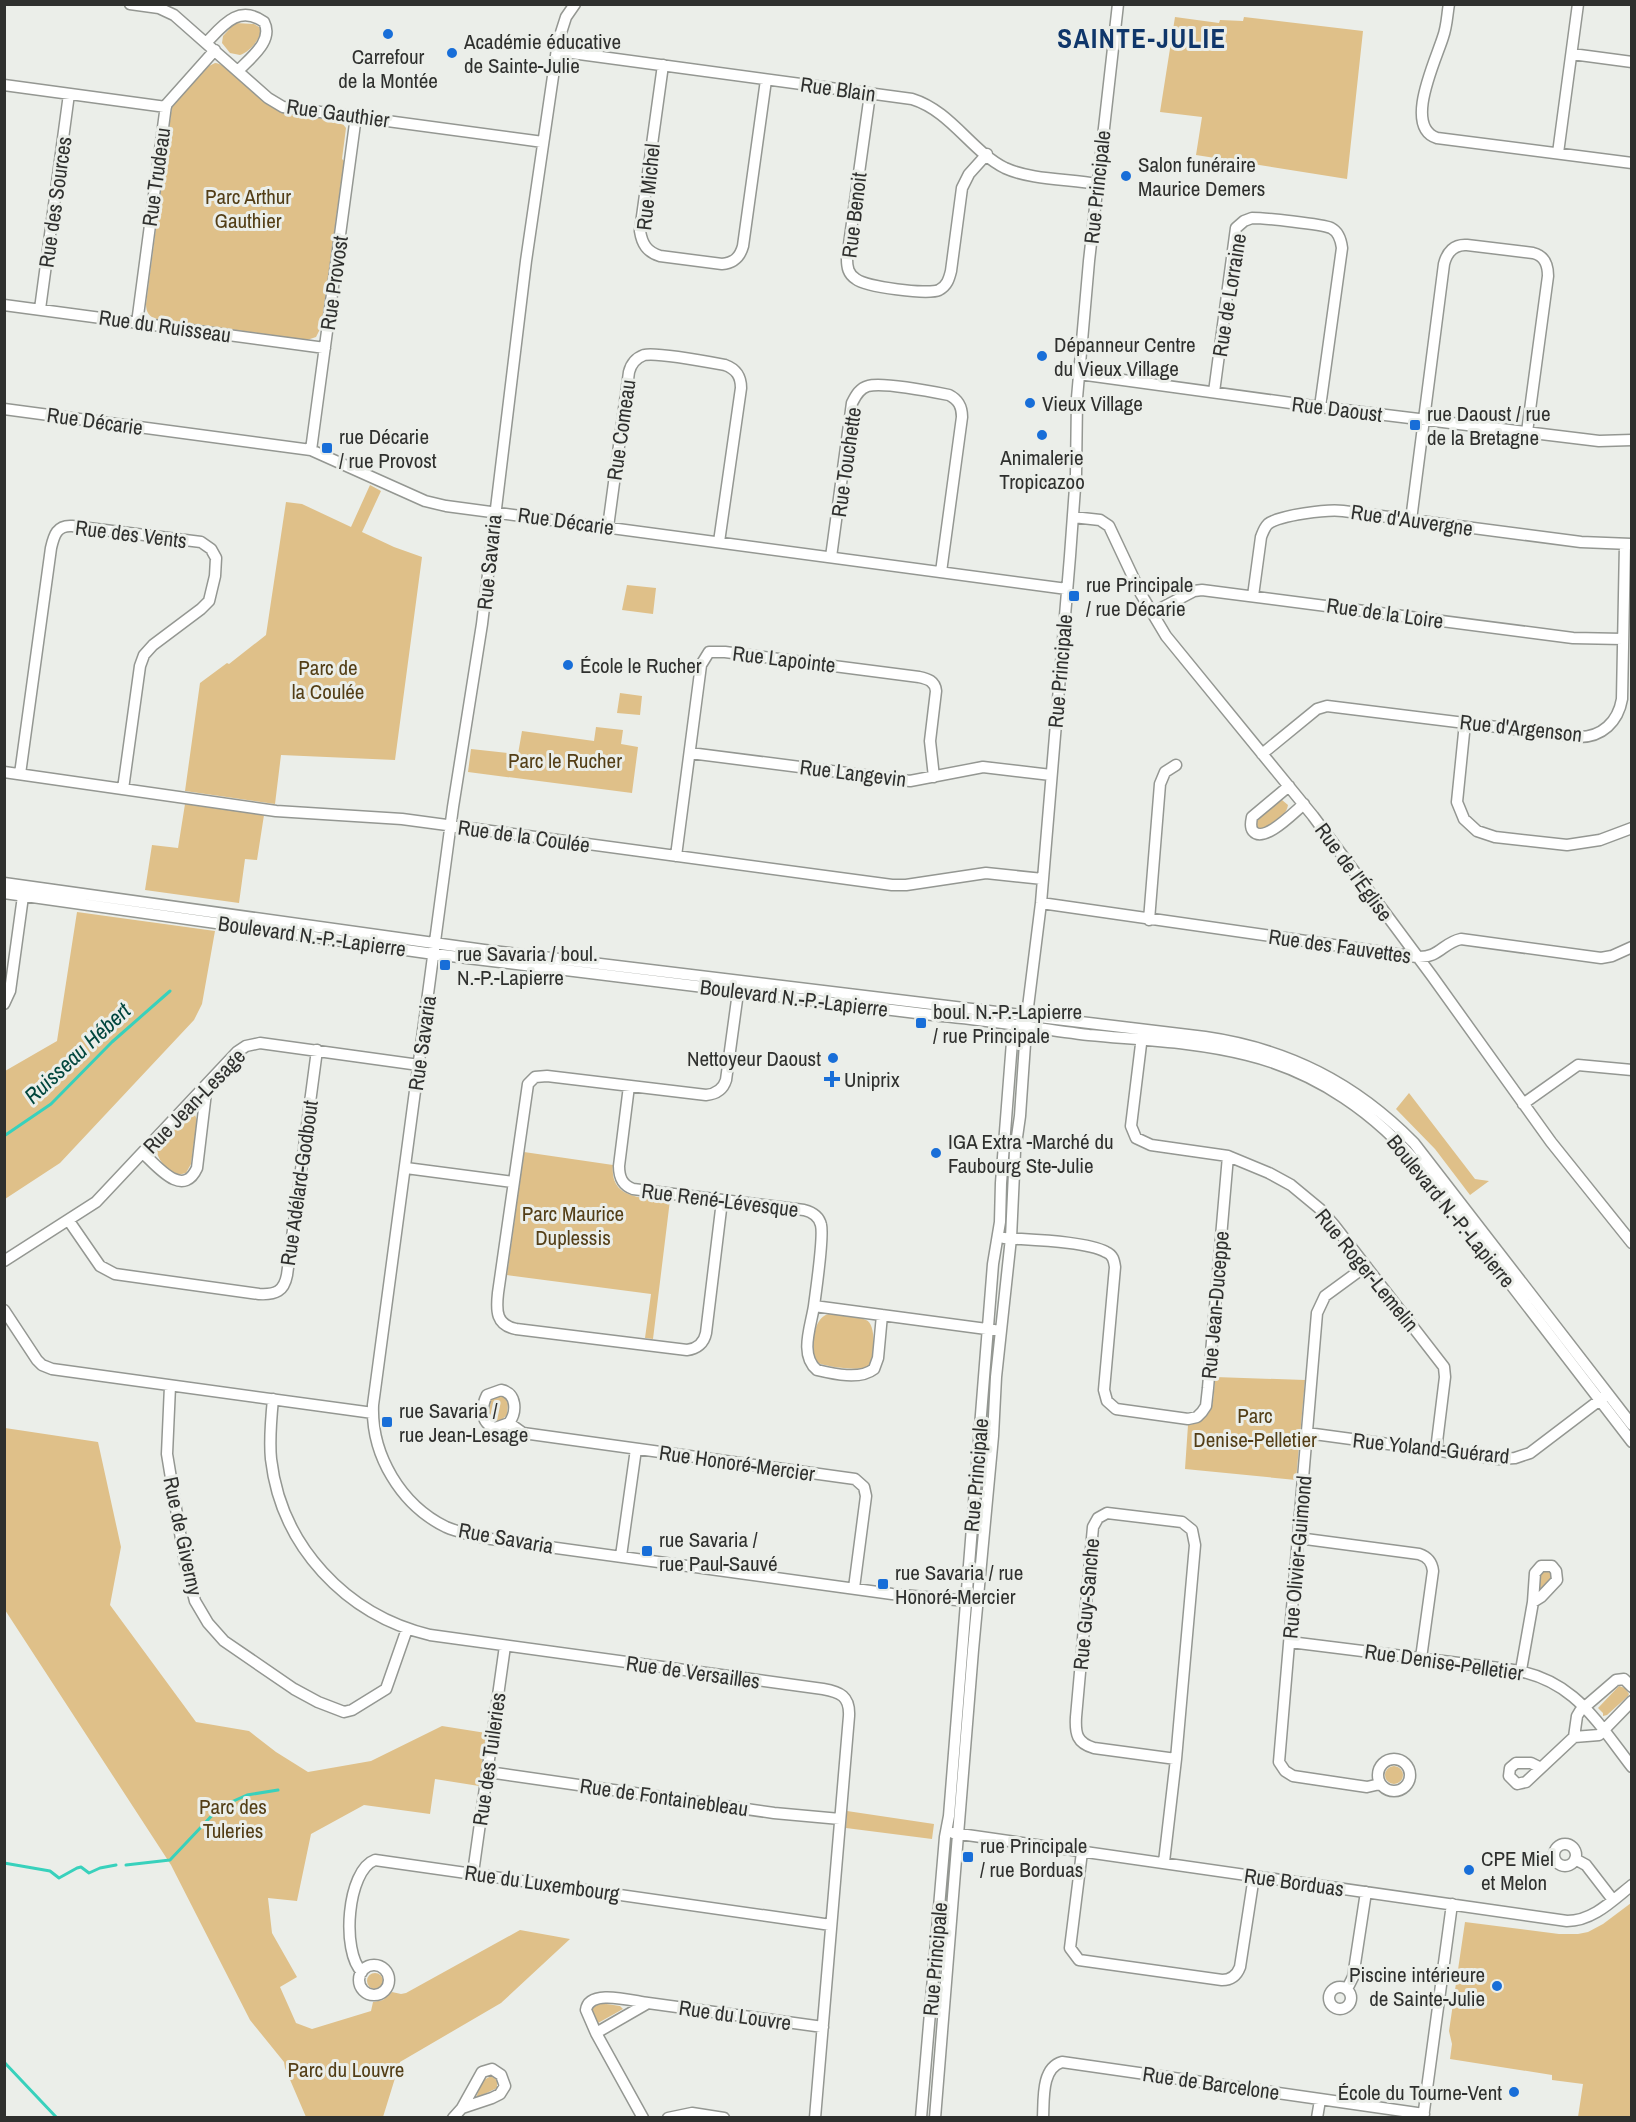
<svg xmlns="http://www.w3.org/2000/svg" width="1636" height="2122" font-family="'Archivo Narrow',sans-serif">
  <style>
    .green { fill: #dfc089 }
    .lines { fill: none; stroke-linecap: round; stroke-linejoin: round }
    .stream { stroke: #38d1bc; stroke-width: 3 }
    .minor-casing { stroke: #949792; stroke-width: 13 }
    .minor { stroke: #fff; stroke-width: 10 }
    .poi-dot { fill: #186ed8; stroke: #ebeee9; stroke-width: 2 }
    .labels { text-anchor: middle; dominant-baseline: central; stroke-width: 6; stroke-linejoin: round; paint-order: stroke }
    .poi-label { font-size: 21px; fill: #2f302e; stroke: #ebeee9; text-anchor: start }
    .street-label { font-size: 21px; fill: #2f302e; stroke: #ebeee9 }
    .park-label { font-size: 21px; fill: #533e16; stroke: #ebeee9 }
    .water-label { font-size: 22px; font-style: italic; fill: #01463d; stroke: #ebeee9 }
    .district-label { font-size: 27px; font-weight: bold; letter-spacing: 1.5px; fill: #0f366a; stroke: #ebeee9 }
  </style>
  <rect width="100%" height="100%" fill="#ebeee9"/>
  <path class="green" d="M1175,17l44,6 1,-3 23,1 1,-4 119,14 -16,148 -151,-24 6,-38 -42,-5z
    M235,23l19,1 5,3 2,4c-2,10 -12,21 -21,24l-10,-2 -8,-10 1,-7z
    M215,63c16,1 44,39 63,47 17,8 39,7 56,10l8,3 4,5 -4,31 2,2 -23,166 -5,10 -9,3 -150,-21c-8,-2 -11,-7 -11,-15l26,-198 37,-40z
    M370,485l11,6 -19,41 32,15 28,10 -27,203 -114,-5 -6,49 -90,-13 15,-108 27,-20 2,1 37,-29 20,-133 16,2 49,23z
    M627,585l29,3 -3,26 -31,-4z
    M620,693l22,3 -2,19 -23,-2z
    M596,727l27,3 -2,14 17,3 -6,46 -164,-21 3,-23 47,5 4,-23 72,10z
    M1282,800l6,5c-1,10 -17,23 -27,25l-5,-3v-6l2,-3z
    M185,804l79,11 -7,45 -12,-1 -6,44 -94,-13 7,-45 26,3z
    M77,912l138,19 -13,73 -8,16 -134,143 -55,36v-128l52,-30z
    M1409,1093l66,86 14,2 -19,14 -35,-46 -39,-40z
    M189,1114l6,1 2,5 -6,44 -5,9 -8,2c-10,-5 -22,-15 -21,-27z
    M524,1152l89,13c-4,35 32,33 57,35l-17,139 -8,-1 6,-44 -144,-19z
    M829,1314c12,2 27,1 37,6 11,4 9,41 1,47 -6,4 -38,0 -46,-3 -4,-1 -4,-3 -7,-6 -2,-13 -1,-41 15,-44z
    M1215,1377l90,3 -9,100 -111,-11 3,-44c28,-5 25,-25 27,-48z
    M498,1395l6,2 4,6 -1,12 -8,7 -7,-3 -3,-7 2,-13z
    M5,1428l93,14 23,105 -11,58 86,117 53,9 27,21 32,20 63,-11 71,-35 44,7 -7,53 -44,-7 -5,35 -66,-9 -53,29 -14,67 -29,-3 4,35 25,44 -17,10 16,36 16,6 59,-18 2,-9 10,-2 9,-8 9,2 5,-1 114,-63 50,9 -69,64 -101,59 -17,55h-77l-21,-49 -1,-6 -34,-42 -79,-155 -166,-255z
    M1545,1571l6,2v7l-12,11 1,-17z
    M1619,1686l6,2 4,6 -1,2 -21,19 -4,1v-3l-5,-5z
    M1385 1775a9 9 0 1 1 18 0a9 9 0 1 1-18 0Z
    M847,1811l87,13 -2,15 -86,-11z
    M1631,1903v214h-53l5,-33 -31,-4v-5l-102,-16 2,-15 -3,-13 16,-109 94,12h19l10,-2 15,-8z
    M367 1981a8 8 0 1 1 16 0a8 8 0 1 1-16 0Z
    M600,2003l20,3 3,3 -25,14 -6,-13 1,-3z
    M491,2076l6,4v8l-21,10 6,-17z"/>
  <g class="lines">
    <path class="stream" d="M4,1136l47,-32 61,-62 58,-51
      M4,1863l46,8 9,7 18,-10 4,-1 8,6 11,-5 16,-3
      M126,1865l44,-5 50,-53 27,-12 31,-5
      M4,2062l53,56"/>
    <defs>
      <path id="minor" d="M130,4l29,4 15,7 94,83 15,9 260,35
        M575,4l-9,13 -8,25 -32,219 -44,363 -29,183 -80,598c-2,50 28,100 73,122 14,6 29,9 45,12l401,55 86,8
        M1449,4c-2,11 -2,22 -6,33 -7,23 -40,90 -6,101l195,25
        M207,42c16,-17 32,-38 57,-20 10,19 -14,36 -26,49
        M557,51l355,48c39,12 59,52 93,69 26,12 65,11 92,16
        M1572,54l60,8
        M663,65l-23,166c2,13 7,21 20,25l62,8c12,-1 18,-7 21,-18l23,-166
        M4,85l162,22
        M870,94l-23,165c0,8 1,15 9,20 10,8 72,16 83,11 8,-4 10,-11 12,-19l11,-83 7,-14 18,-20
        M1558,153l20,-149
        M4,305l321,43
        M40,309l29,-215
        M137,323l29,-218 49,-55
        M1079,374l241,33 279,34 33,-1
        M1214,392l22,-164 8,-7 8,-3c12,0 70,6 79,10 8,4 10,12 11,20l-22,159
        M4,409l307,41 114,51 21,5 621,83
        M311,450l45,-334
        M1073,517l27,3 9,6 32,68 25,42 147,180 119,160 119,166 81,101
        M1411,520l33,-256c3,-12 10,-20 23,-19l66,8c12,3 15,12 15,23l-21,156
        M608,527l21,-155c2,-8 7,-14 15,-17 13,-3 65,7 81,10 11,4 16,11 16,23l-22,154
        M831,557l21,-154c4,-8 8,-15 16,-17 14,-4 66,6 81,9 10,5 13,12 13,22l-21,155
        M1253,596l8,-59c2,-5 3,-9 7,-13 12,-9 60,-15 75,-13l238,31 50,2
        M1152,613l42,-22 8,-1 371,48 50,1
        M1465,723l-8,79 7,17 13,12 18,6 72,8 33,-5 32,-12
        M690,753l220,28 73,-14 68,8
        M1262,754l55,-45 10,-3 252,31c23,0 39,-15 43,-38l3,-155
        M4,772l272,39 126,8 490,66h14l80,-12 57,6
        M20,774l31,-226c3,-13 6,-23 21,-22l129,16 10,7 5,9 -1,18 -6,25 -8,8 -48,36 -9,10 -4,11 -17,123
        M1289,786l-37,31c-1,5 -2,10 1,14 11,13 41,-19 51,-27
        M676,856l25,-191 8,-13h16l194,25c9,2 16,4 17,14l-6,50 4,36
        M4,883l480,67 721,87c83,12 150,46 209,106l218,282
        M4,893l430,61 507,62c50,4 98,13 148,19 52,5 108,7 158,20 70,17 130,59 175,114l210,273
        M1041,903l376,54c23,1 25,-14 44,-18l140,19 11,-2 20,-9
        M1149,920l11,-136 5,-12 11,-7
        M4,1004l6,-13 14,-102
        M1142,1036l-11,90 5,12 15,7 77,11 41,17 22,12 29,24 14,16 110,142 1,10 -9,73
        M629,1086l-10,80c0,11 3,19 14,23l171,21c8,2 15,6 17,15 3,12 -5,65 -7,81l180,24
        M1523,1104l55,-39 54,5
        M143,1153c14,13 40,46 54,15l10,-84
        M406,1168l107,14
        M722,1201l-16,132c-2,10 -9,16 -19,17l-171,-21c-20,-4 -20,-18 -18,-36l30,-209 7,-7 12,-1 159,19c10,-1 17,-5 20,-15l13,-95
        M69,1221l31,45 15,8 144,20c17,1 25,-3 28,-19l30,-225
        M1004,1238c25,2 82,3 102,14 7,3 8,8 9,15l-11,123 3,11 9,8 72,10 9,-2 5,-5 4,-6 2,-18 20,-232
        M4,1261l92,-59 141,-150 9,-6 14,-3 159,22
        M1366,1266l-41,30 -8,17 -38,449 6,9 8,5 74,11 13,-3
        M814,1306c-3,20 -15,49 3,64 17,4 43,10 57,-1l4,-11 4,-43
        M4,1310l33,50 5,5 10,4 321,44
        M170,1386l-3,68 18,109 10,38 13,22 16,18 70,48 24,13 26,10 8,-2 34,-21 21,-60
        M501,1390c16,3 16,22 8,33l-14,5c-15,-5 -14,-21 -8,-33z
        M273,1399c-2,20 -4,40 -2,60 10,87 75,156 159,176l393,54c17,3 27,7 26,27l-34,402
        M509,1423l14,10 332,46 9,8 2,9 -12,92
        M1307,1433l192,26 16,-1 15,-5 75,-57
        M1298,1538l121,16c9,3 13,8 14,17l-12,87
        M621,1556l15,-107
        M1290,1642l217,27c65,8 88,50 125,98
        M1521,1670l12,-68 2,-29 6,-7h11l4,5 1,9 -16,17 -8,5
        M1574,1737l25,-2 33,-34
        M1378 1775a16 16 0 1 1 32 0a16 16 0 1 1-32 0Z
        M1541,1768l-10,-5h-15l-6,5 -1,8 8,8 9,-2 48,-45 3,-21 3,-5 36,-31 8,-1 8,8
        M488,1772l286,41 66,6
        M953,1833l614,88c26,0 46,-21 65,-36
        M1554 1855a11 11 0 1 1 22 0a11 11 0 1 1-22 0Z
        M1082,1852l-12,96 9,12 143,20c9,0 15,-5 18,-13l14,-91
        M1575,1859l11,6 27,35
        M1164,1862l12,-103 19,-214 -3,-15 -10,-8 -75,-9 -9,5 -5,9 -17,190c-1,17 1,26 18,31l82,11
        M473,1873l32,-227
        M359 1980a15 15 0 1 1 30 0a15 15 0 1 1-30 0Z
        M362,1972c-21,-20 -15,-102 13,-112l456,65
        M1329 1998a11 11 0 1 1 22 0a11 11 0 1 1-22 0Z
        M1347,1989l6,-12 13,-85
        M596,2033l-10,-23c3,-22 46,-9 62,-7
        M453,2118l9,-10 20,-36 10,-3 9,6 4,11 -5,8 -8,4 -30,10
        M643,2118l-47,-85 52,-30 175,24
        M668,2118l24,-5 32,5
        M921,2118l24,-281 4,-21 44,-552 7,-42 1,-39 11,-141 10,-22
        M935,2118l38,-468 20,-214 3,-59 15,-139 4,-87 5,-35 7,-101 14,-112 29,-347 6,-82 1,-76 12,-137 29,-257
        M1043,2118c1,-18 -2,-50 19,-56l362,52
        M1317,2118l3,-18
        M1423,2118l29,-214"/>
    </defs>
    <use href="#minor" class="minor-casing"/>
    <use href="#minor" class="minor"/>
  </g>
  <g class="poi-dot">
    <circle cx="388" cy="34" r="6"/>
    <circle cx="452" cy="53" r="6"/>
    <circle cx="1126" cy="176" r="6"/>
    <circle cx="1042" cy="356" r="6"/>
    <circle cx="1030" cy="403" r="6"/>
    <rect x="1409" y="419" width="12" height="12" rx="3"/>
    <circle cx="1042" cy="435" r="6"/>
    <rect x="321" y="442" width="12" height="12" rx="3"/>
    <rect x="1068" y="590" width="12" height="12" rx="3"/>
    <circle cx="568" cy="665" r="6"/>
    <rect x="439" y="959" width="12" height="12" rx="3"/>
    <rect x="915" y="1017" width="12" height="12" rx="3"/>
    <circle cx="833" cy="1058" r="6"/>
    <path d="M829 1070h6v6h6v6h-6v6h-6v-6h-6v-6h6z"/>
    <circle cx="936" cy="1153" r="6"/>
    <rect x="381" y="1416" width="12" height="12" rx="3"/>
    <rect x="641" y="1545" width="12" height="12" rx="3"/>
    <rect x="877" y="1578" width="12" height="12" rx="3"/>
    <rect x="962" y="1851" width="12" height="12" rx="3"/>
    <circle cx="1469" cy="1870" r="6"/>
    <circle cx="1497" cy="1986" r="6"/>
    <circle cx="1514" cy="2092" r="6"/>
  </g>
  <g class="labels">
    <g class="poi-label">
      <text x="464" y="41">Académie éducative<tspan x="464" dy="24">de Sainte-Julie</tspan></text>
      <text x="388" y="56" text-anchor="middle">Carrefour<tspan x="388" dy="24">de la Montée</tspan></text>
      <text x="1138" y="164">Salon funéraire<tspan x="1138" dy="24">Maurice Demers</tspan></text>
      <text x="1054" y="344">Dépanneur Centre<tspan x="1054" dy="24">du Vieux Village</tspan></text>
      <text x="1042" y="403">Vieux Village</text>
      <text x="1427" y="413">rue Daoust / rue<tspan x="1427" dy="24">de la Bretagne</tspan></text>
      <text x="339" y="436">rue Décarie<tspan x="339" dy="24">/ rue Provost</tspan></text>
      <text x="1042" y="457" text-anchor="middle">Animalerie<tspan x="1042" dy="24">Tropicazoo</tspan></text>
      <text x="1086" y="584">rue Principale<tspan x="1086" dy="24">/ rue Décarie</tspan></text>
      <text x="580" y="665">École le Rucher</text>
      <text x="457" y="953">rue Savaria / boul.<tspan x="457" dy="24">N.-P.-Lapierre</tspan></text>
      <text x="933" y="1011">boul. N.-P.-Lapierre<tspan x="933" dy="24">/ rue Principale</tspan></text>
      <text x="821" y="1058" text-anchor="end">Nettoyeur Daoust</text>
      <text x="844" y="1079">Uniprix</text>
      <text x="948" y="1141">IGA Extra -Marché du<tspan x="948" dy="24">Faubourg Ste-Julie</tspan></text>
      <text x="399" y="1410">rue Savaria /<tspan x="399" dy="24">rue Jean-Lesage</tspan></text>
      <text x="659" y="1539">rue Savaria /<tspan x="659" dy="24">rue Paul-Sauvé</tspan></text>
      <text x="895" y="1572">rue Savaria / rue<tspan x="895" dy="24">Honoré-Mercier</tspan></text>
      <text x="980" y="1845">rue Principale<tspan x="980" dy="24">/ rue Borduas</tspan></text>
      <text x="1481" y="1858">CPE Miel<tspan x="1481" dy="24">et Melon</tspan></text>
      <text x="1485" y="1974" text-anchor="end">Piscine intérieure<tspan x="1485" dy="24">de Sainte-Julie</tspan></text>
      <text x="1502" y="2092" text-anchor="end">École du Tourne-Vent</text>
    </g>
    <g class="street-label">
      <text transform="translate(838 89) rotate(8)">Rue Blain</text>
      <text transform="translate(338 113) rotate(8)">Rue Gauthier</text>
      <text transform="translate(156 177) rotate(-82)">Rue Trudeau</text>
      <text transform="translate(648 187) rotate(-84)">Rue Michel</text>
      <text transform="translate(1097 187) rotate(-84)">Rue Principale</text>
      <text transform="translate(55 202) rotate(-82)">Rue des Sources</text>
      <text transform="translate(854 215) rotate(-83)">Rue Benoit</text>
      <text transform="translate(334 283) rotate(-82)">Rue Provost</text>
      <text transform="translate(1229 295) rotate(-81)">Rue de Lorraine</text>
      <text transform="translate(165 326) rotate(8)">Rue du Ruisseau</text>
      <text transform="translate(1337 409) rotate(7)">Rue Daoust</text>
      <text transform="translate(95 421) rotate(8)">Rue Décarie</text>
      <text transform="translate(621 430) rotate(-82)">Rue Comeau</text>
      <text transform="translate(846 462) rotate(-82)">Rue Touchette</text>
      <text transform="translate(1412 520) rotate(8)">Rue d'Auvergne</text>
      <text transform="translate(566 521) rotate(8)">Rue Décarie</text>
      <text transform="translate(131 534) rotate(7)">Rue des Vents</text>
      <text transform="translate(489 562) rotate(-84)">Rue Savaria</text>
      <text transform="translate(1385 613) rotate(8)">Rue de la Loire</text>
      <text transform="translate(784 659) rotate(7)">Rue Lapointe</text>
      <text transform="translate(1060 671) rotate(-85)">Rue Principale</text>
      <text transform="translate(1521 728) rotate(6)">Rue d'Argenson</text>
      <text transform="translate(853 773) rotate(7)">Rue Langevin</text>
      <text transform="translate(524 836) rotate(8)">Rue de la Coulée</text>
      <text transform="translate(1354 872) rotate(54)">Rue de l'Église</text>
      <text transform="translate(312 936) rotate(8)">Boulevard N.-P.-Lapierre</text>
      <text transform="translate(1340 946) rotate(8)">Rue des Fauvettes</text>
      <text transform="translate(794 998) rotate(7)">Boulevard N.-P.-Lapierre</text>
      <text transform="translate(422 1043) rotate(-82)">Rue Savaria</text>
      <text transform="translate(194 1101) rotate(-46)">Rue Jean-Lesage</text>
      <text transform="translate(299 1183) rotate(-82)">Rue Adélard-Godbout</text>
      <text transform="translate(720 1200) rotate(7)">Rue René-Lévesque</text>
      <text transform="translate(1451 1211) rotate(51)">Boulevard N.-P.-Lapierre</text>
      <text transform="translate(1367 1270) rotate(51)">Rue Roger-Lemelin</text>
      <text transform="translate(1215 1305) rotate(-85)">Rue Jean-Duceppe</text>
      <text transform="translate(1431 1448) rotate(6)">Rue Yoland-Guérard</text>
      <text transform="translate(737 1463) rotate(8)">Rue Honoré-Mercier</text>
      <text transform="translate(976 1475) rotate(-85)">Rue Principale</text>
      <text transform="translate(183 1536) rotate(78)">Rue de Giverny</text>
      <text transform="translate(506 1538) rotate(10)">Rue Savaria</text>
      <text transform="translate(1297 1557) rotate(-85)">Rue Olivier-Guimond</text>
      <text transform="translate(1086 1604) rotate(-85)">Rue Guy-Sanche</text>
      <text transform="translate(1444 1662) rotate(8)">Rue Denise-Pelletier</text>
      <text transform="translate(693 1672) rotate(8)">Rue de Versailles</text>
      <text transform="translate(489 1759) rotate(-82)">Rue des Tuileries</text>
      <text transform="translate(664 1797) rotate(8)">Rue de Fontainebleau</text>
      <text transform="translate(1294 1882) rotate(8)">Rue Borduas</text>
      <text transform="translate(542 1883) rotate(8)">Rue du Luxembourg</text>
      <text transform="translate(935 1959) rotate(-85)">Rue Principale</text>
      <text transform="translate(735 2015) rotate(8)">Rue du Louvre</text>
      <text transform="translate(1211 2083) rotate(8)">Rue de Barcelone</text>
    </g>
    <g class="park-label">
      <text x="248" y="196">Parc Arthur<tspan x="248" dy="24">Gauthier</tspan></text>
      <text x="328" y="667">Parc de<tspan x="328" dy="24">la Coulée</tspan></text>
      <text x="565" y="760">Parc le Rucher</text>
      <text x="573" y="1213">Parc Maurice<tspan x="573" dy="24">Duplessis</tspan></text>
      <text x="1255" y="1415">Parc<tspan x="1255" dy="24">Denise-Pelletier</tspan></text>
      <text x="233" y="1806">Parc des<tspan x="233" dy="24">Tuleries</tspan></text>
      <text x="346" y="2069">Parc du Louvre</text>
    </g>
    <g class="water-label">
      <text transform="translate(77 1053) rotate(-43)">Ruisseau Hébert</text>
    </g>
    <g class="district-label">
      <text x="1142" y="38">SAINTE-JULIE</text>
    </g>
  </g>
  <rect width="1636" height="2122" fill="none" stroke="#2f302e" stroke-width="12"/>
</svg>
